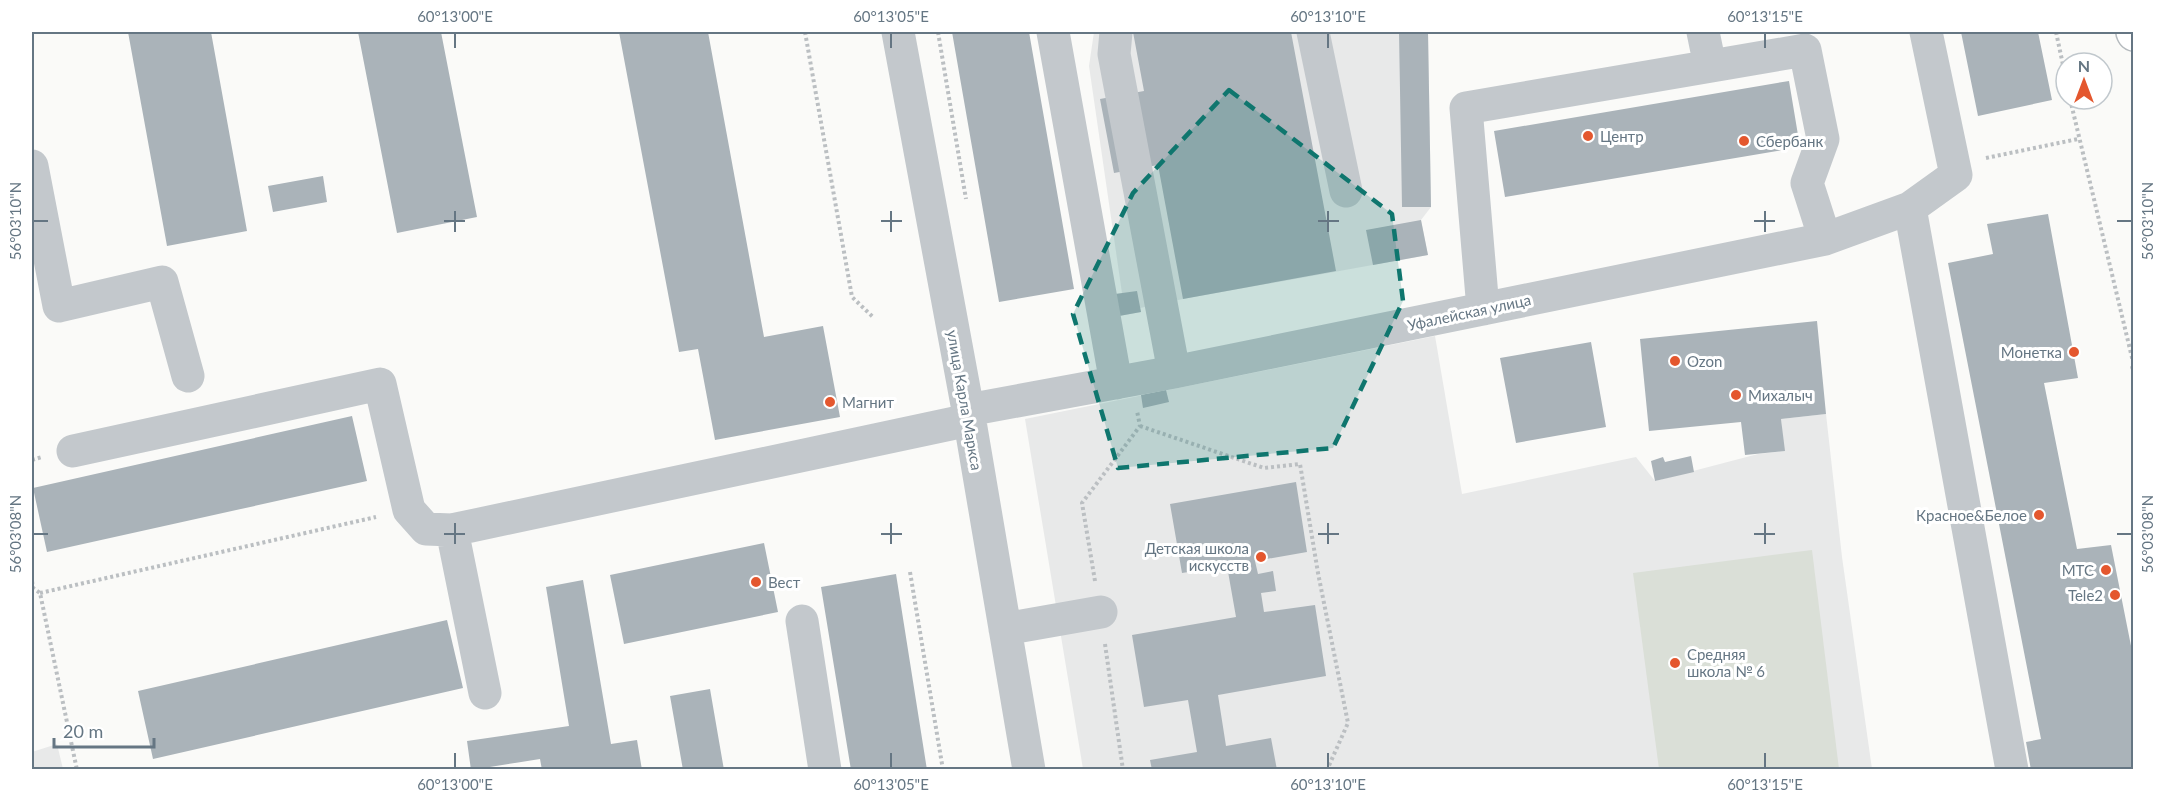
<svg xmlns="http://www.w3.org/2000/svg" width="2165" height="801" font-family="Lato,sans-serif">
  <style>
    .built { fill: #e8e9e9 }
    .green { fill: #dadfd7 }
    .building { fill: #aab3b9 }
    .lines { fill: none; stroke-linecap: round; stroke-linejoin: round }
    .major-casing { stroke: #b5babe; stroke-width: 36 }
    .path { stroke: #bbbfc2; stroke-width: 4; stroke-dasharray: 3 3; stroke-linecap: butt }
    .minor { stroke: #c3c8cc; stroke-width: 33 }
    .major { stroke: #fff; stroke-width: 33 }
    .marked { fill: #0f766e; fill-opacity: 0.2; stroke: #0f766e; stroke-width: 4.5; stroke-dasharray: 12 8; stroke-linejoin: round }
    .ticks { fill: none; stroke: #657683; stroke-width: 2 }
    .poi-dot { fill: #e4572e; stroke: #fff; stroke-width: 2 }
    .labels { text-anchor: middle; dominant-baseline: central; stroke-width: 6; stroke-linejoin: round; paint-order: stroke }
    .poi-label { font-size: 15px; fill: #657683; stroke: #fff; text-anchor: start }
    .street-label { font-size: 15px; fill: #657683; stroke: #fff }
    .neatline { fill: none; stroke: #657683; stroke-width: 2 }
    .ticks-label { font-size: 15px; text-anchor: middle; fill: #657683 }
  </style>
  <rect width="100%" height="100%" fill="#fafaf8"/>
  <path class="built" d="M1094,32h334l3,175 -10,13 7,35 -245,44 -43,9 1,4 -22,4 3,-23 -33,-227z
    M1435,336l27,158 174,-37 19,24 103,-27 26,-3 -3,-32 45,-5 16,143 30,212h-789l-58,-350z
    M57,744l6,25h-31v-17z"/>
  <path class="green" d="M1812,550l27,219h-180l-26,-196z"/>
  <path class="building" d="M128,32h83l36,199 -80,15z
    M358,32h83l36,185 -80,16z
    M619,32h89l56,305 59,-11 17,91 -125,23 -17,-91 -19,3z
    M952,32h77l45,257 -75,13z
    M1133,32h158l45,239 -153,28 -25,-134 -44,8 -14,-74 44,-8z
    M1399,32h29l3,175h-29z
    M1961,32h77l14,68 -74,16z
    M1789,81l11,66 -295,50 -11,-66z
    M323,176l4,26 -54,10 -5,-26z
    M2048,214l30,164 -34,5 33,166 34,-4 23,116v109h-103l-5,-28 15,-3 -93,-476 45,-9 -6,-30z
    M1421,220l7,35 -55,10 -7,-35z
    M1137,291l4,21 -22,4 -4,-22z
    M1817,321l9,93 -45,5 4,32 -40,4 -4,-33 -92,9 -9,-92z
    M1591,342l15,85 -90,16 -16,-85z
    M1166,390l3,12 -26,6 -2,-13z
    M352,416l15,65 -320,71 -14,-64z
    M1691,456l3,16 -39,9 -4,-20 12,-4 2,5z
    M1296,482l11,70 -52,9 3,13 15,-3 3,20 -15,2 3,19 51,-7 11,71 -108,19 8,51 45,-8 6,32h-125l-2,-10 47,-8 -9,-52 -44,7 -12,-72 104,-18 -9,-51 -45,7 -12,-69z
    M764,543l14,69 -154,32 -14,-69z
    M896,574l31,196h-76l-30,-183z
    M583,580l28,164 26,-4 5,30h-100l-2,-11 -69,11 -4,-29 102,-15 -23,-139z
    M447,620l16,68 -310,71 -15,-68z
    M710,689l14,81h-41l-13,-74z"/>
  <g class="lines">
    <defs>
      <path id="major" d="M2133,32l1,2"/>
    </defs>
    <use href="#major" class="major-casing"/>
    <path class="path" d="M805,32l47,265 22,21
      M938,32l28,167
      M2056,32l10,47
      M2070,99l64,267
      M1986,158l92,-19
      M2132,366l2,9
      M1140,426l124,42 36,-4 18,109 30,150 -21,47
      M32,460l10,-3
      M910,572l33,198
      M32,581l1,7 7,5 37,177
      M1095,581l-13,-78 58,-77 -3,-15
      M40,593l336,-76
      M1105,644l18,126"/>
    <path class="minor" d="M898,32l70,378 61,360
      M1053,32l63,351
      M1116,32l-2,22 60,318
      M1313,32l33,159
      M1703,32l7,34
      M32,166l27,140 103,-24 26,94
      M1910,208l102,562
      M1483,309l-17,-201 339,-58 18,89 -16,44 18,56
      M968,410l206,-38 651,-133 85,-31 46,-33 -30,-143
      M73,451l307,-67 29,126 17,19 26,1
      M802,621l23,149
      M1005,629l96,-17
      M485,693l-33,-163 517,-110"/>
    <use href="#major" class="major"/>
  </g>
  <path class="marked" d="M1229,90l163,124 11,87 -70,147 -215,20 -45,-154 60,-121z"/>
  <path class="ticks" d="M455,33v15M891,33v15M1328,33v15M1765,33v15M455,211v21M891,211v21M1328,211v21M1765,211v21M33,221h15M444,221h21M881,221h21M1318,221h21M1754,221h21M2117,221h15M455,523v21M891,523v21M1328,523v21M1765,523v21M33,534h15M444,534h21M881,534h21M1318,534h21M1754,534h21M2117,534h15M455,753v15M891,753v15M1328,753v15M1765,753v15"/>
  <g class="poi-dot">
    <circle cx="1588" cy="136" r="6"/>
    <circle cx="1744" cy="141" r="6"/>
    <circle cx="2074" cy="352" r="6"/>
    <circle cx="1675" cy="361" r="6"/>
    <circle cx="1736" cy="395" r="6"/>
    <circle cx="830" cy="402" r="6"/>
    <circle cx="2039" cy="515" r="6"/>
    <circle cx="1261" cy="557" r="6"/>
    <circle cx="2106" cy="570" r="6"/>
    <circle cx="756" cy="582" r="6"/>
    <circle cx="2115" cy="595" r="6"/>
    <circle cx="1675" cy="663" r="6"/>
  </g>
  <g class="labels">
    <g class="poi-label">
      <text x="1600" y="136">Центр</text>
      <text x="1756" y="141">Сбербанк</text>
      <text x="2062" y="352" text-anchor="end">Монетка</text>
      <text x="1687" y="361">Ozon</text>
      <text x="1748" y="395">Михалыч</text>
      <text x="842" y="402">Магнит</text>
      <text x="2027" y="515" text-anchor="end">Красное&amp;Белое</text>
      <text x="1249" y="548" text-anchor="end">Детская школа<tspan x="1249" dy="17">искусств</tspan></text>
      <text x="2094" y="570" text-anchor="end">МТС</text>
      <text x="768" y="582">Вест</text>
      <text x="2103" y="595" text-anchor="end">Tele2</text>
      <text x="1687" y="654">Средняя<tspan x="1687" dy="17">школа № 6</tspan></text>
    </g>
    <g class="street-label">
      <text transform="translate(1469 312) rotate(-12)">Уфалейская улица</text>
      <text transform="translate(965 400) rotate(80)">улица Карла Маркса</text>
    </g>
  </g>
  <rect width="2165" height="801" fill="none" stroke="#ffffff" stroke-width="66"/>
  <g transform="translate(2084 81)"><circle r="28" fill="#ffffff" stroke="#c1c8cd" stroke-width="1.5"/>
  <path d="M0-4.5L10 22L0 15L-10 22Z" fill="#e4572e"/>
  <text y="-9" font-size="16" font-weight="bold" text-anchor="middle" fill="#657683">N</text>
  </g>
  <path d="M54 738v9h100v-9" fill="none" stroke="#657683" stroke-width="3"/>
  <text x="63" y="738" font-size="18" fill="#657683" stroke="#ffffff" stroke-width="4.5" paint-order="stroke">20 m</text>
  <rect x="33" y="33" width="2099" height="735" class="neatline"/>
  <g class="ticks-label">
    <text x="455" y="22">60°13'00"E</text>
    <text x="891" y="22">60°13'05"E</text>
    <text x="1328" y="22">60°13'10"E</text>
    <text x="1765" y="22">60°13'15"E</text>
    <text transform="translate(16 221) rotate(-90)" y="5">56°03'10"N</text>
    <text transform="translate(2148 221) rotate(-90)" y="5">56°03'10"N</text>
    <text transform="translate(16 534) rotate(-90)" y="5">56°03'08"N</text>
    <text transform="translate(2148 534) rotate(-90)" y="5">56°03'08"N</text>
    <text x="455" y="790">60°13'00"E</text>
    <text x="891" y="790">60°13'05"E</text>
    <text x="1328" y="790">60°13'10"E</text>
    <text x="1765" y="790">60°13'15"E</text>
  </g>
</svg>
